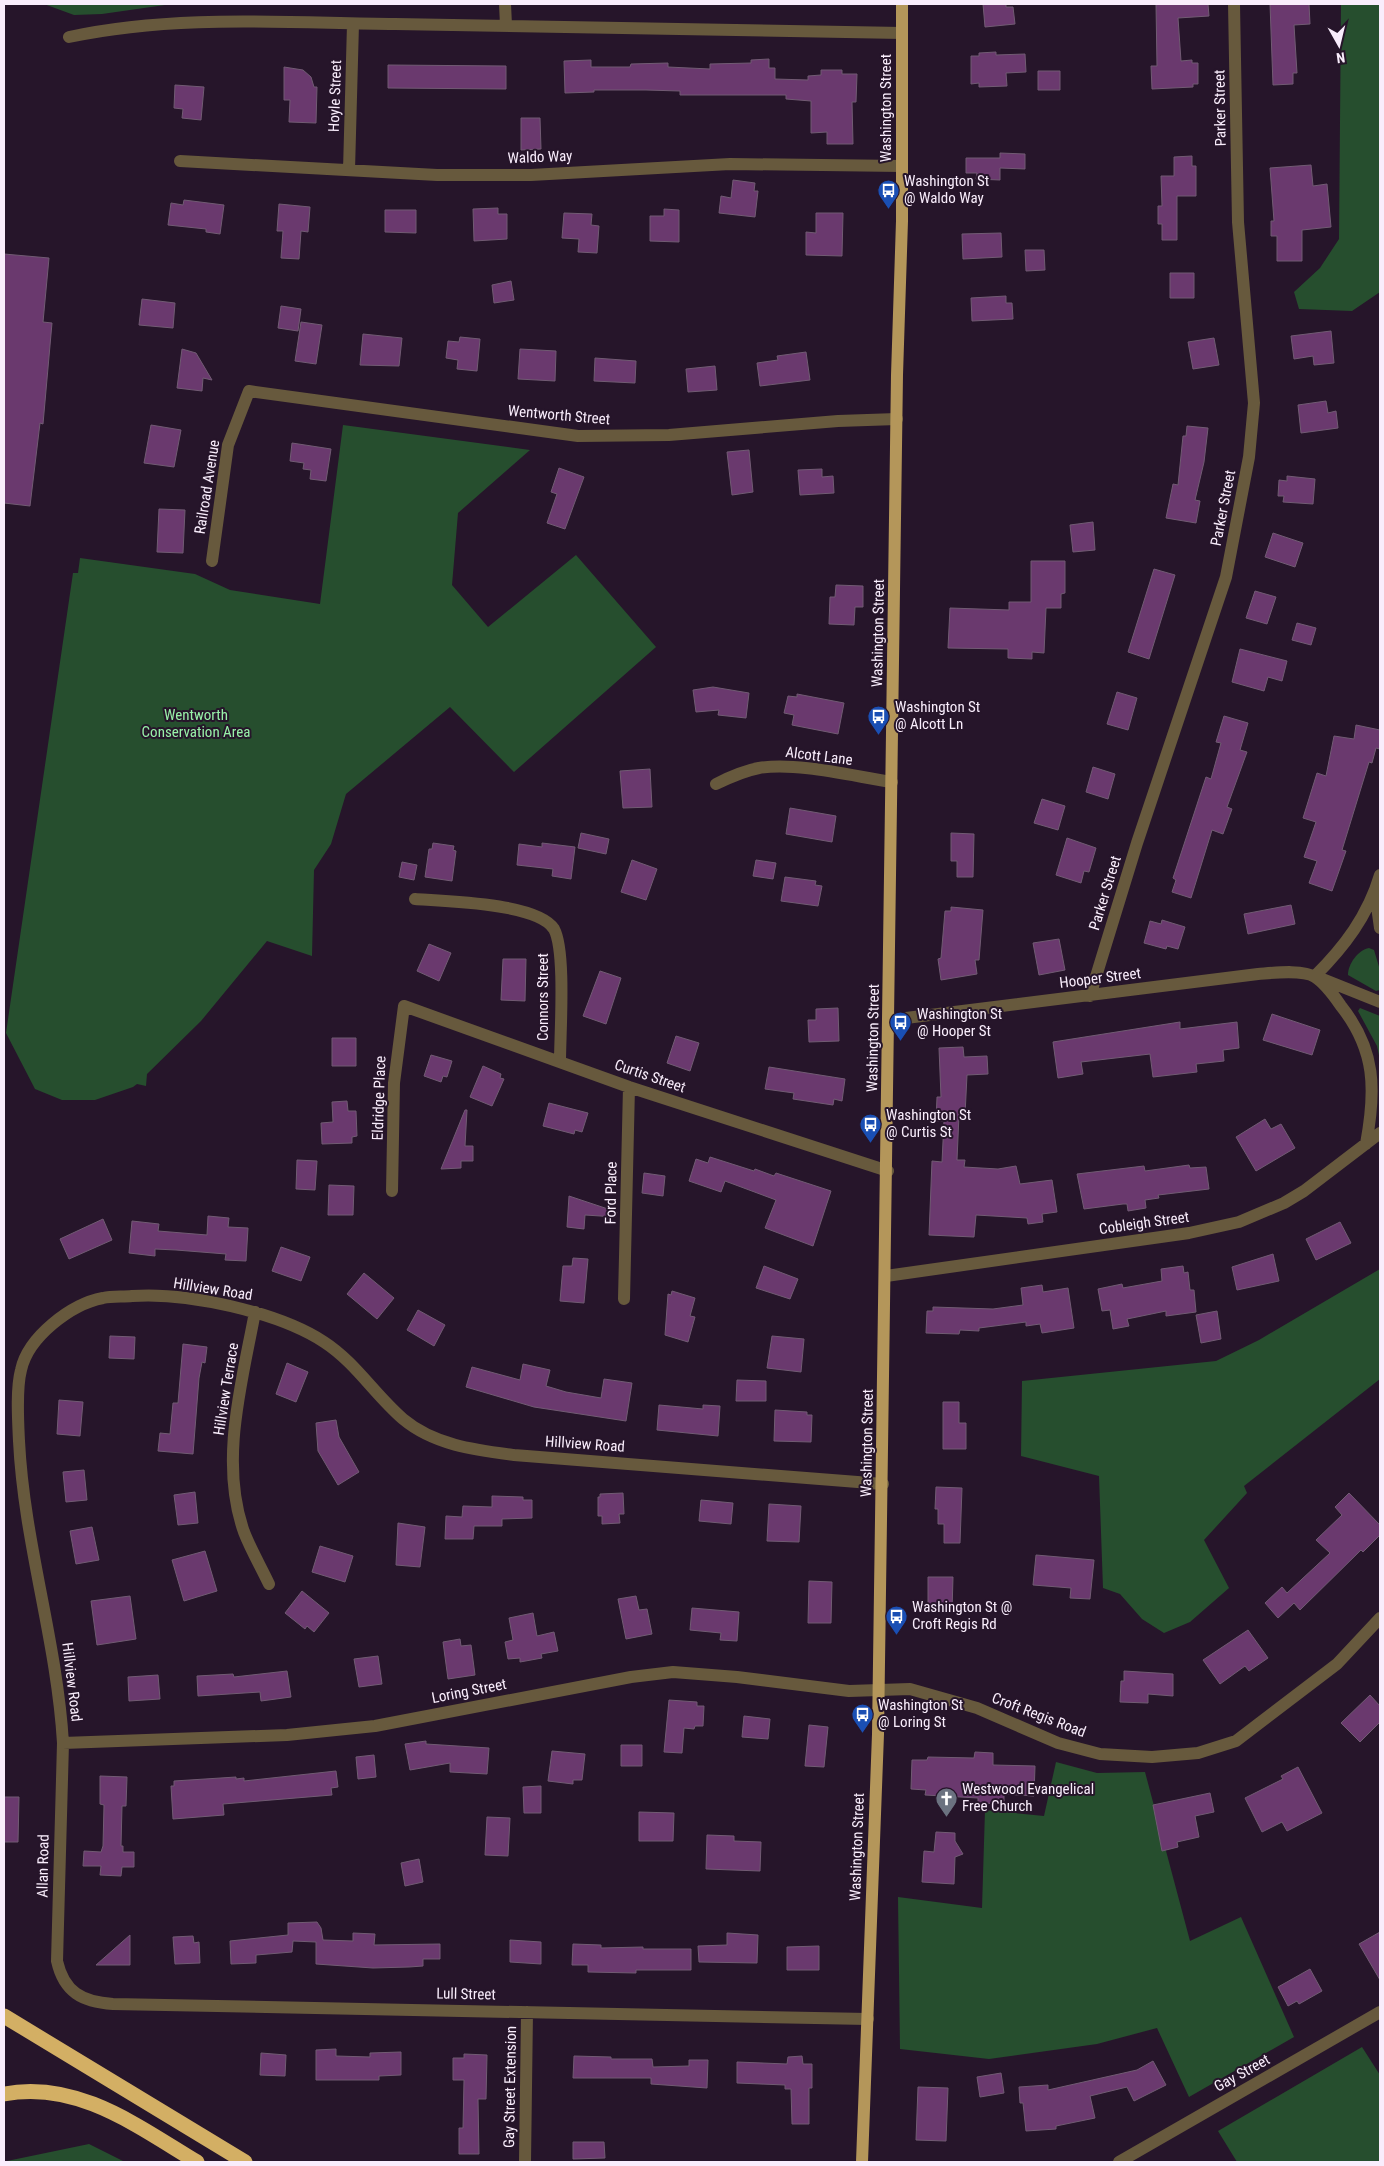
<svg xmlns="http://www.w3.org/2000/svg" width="1384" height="2166" font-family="'Roboto Condensed',sans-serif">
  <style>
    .green { fill: #264e2e }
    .building { fill: #6a396e; stroke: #715b73 }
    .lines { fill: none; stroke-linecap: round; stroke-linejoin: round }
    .minor { stroke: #67593d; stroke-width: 12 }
    .major { stroke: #b4965a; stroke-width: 12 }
    .highway { stroke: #d3af64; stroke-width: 15 }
    .labels { text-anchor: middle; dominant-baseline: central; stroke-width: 4; stroke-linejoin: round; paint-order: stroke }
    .street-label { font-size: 15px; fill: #f9edfc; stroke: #26152a }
    .poi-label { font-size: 15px; fill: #f9edfc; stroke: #26152a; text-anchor: start }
    .park-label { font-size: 15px; fill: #98f1a8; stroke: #26152a }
  </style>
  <rect width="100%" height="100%" fill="#26152a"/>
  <path class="green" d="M44,4h128l-70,10 -28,1z
    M1341,4h39v288l-28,19 -53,-2 -5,-17 26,-24 19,-29z
    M343,425l187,25 -72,63 -6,72 36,42 88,-72 80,92 -142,125 -64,-65 -104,87 -15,50 -17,26 -2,86 -45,-15 -66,80 -54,53 -1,12 -9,-2 -4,3 -38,13h-33l-27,-11 -29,-56 67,-460h5l2,-15 115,16 35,16 90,14z
    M1369,948l5,2 6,20v20l-4,1 -28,-16c0,-11 10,-25 21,-27z
    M1360,1008l20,8v44l-3,-14 -19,-35z
    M1380,1269v110l-136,107 3,7 -43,47 25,48 -39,34 -26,11 -22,-14 -22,-25 -17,-6 -4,-112 -78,-20 1,-75 194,-20 43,-21z
    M1056,1762l41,11 48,-1 45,169 51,-24 53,120 -105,60 -32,-69 -60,16 -108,15 -89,-10 -2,-152 84,11 3,-98 59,6z
    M1362,2047l18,28v87h-143l-19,-31z
    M89,2144l36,18h-119l1,-1z"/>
  <path class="building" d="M983,4h23v3h7l2,17 -30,3z
    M1156,4h52l1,12 -31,2 3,43 11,-1v3h6v21h-5v3l-41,2 -1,-23h6z
    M1270,4h39l1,20 -16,1 3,48h-4v11l-20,1z
    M996,52v3l29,-1 1,18 -20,1 1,13 -28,1v-4l-8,1v-28h8v-3z
    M769,59v9h6v11l33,1v-4l13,-1v-5h21v4h15l-1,28h-4l1,42h-26v-12l-16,1v-32l-25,-2v-4h-106v-4l-34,-1h-52v2l-29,1 -1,-32 27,-1v7h39l1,-3 37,-1v4l42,2v-5l41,-1v-3z
    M388,65l118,1v23l-118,-1z
    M284,67l19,3 8,7 3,10h3l-1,36 -27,-1 1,-22h-6z
    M1038,71h22v19h-22z
    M175,85l29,2 -3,33 -19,-2 1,-9 -9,-1z
    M521,118h19l1,31 -20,1z
    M1000,153l25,1v15l-25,-1v12l-24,-1 1,-6h-11v-15h34z
    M1192,156v10h4v30h-19v44h-15v-16h-4v-18h4l-1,-30h13v-19z
    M1311,165l2,21 14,-2 4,43 -29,3v31h-25v-25h-6v-15h3l-4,-53z
    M733,180l22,3 -1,8h4l-3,26 -36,-4 2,-17 10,2z
    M184,200l40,5 -4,29 -14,-2v-3l-38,-4 3,-22 12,2z
    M279,204l31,3 -2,25 -7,-1 -2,28 -18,-1 2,-27h-6z
    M498,208v6h9v25l-33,2 -1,-32z
    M664,209l15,1v32l-29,-1v-25h14z
    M385,210h31v23l-31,-1z
    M564,213l28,1 -1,11 8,1 -2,27 -19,-1 1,-13 -17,-1z
    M816,213h27l-1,43 -36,-1v-23l10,1z
    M1001,233l1,24 -39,2 -1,-25z
    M1025,250h19l1,20 -19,1z
    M4,254l45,4 -6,64 9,1 -9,101 -3,-1 -10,83 -26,-3z
    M1170,273h24v25h-24z
    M511,281l3,19 -20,3 -2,-18z
    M1006,296v7h6l1,16 -41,2 -1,-23z
    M142,299l33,4 -2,25 -34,-3z
    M281,306l20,3 -3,22 -20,-3z
    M301,322l21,3 -6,39 -21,-3z
    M1331,331l3,32 -20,2 -1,-9 -19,3 -3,-23z
    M363,334l39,4 -3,28 -39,-1z
    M460,337l20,2 -3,32 -20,-2 1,-9 -12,-2 2,-17 11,1z
    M1214,338l5,27 -26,4 -5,-27z
    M182,349l14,4 16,27 -9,-2 -1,13 -25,-3z
    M520,349l36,2 -1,30 -37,-2z
    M806,352l4,28 -50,6 -3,-23 21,-3 -1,-4z
    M595,358l41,3 -1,22 -41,-2z
    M715,366l2,24 -29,2 -2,-23z
    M1326,401l2,12 8,-2 2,17 -37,5 -3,-28z
    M151,425l30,5 -7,37 -30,-4z
    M1187,426l21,2 -4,34 -9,38 5,1 -4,22 -30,-5 7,-34 5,1 5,-49h3z
    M292,443l39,6 -5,32 -16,-2 1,-9 -8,-1 1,-6 -14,-2z
    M749,450l4,42 -21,3 -5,-43z
    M559,468l25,9 -19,52 -18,-6 10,-29 -6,-2z
    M822,469v8l11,-1 1,17 -34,2 -2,-25z
    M1287,476l28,3 -2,25 -30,-2 1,-6h-6l1,-16 8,1z
    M159,509l26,1 -2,43 -26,-1z
    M1093,522l2,28 -22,2 -3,-27z
    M1273,533l30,10 -8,24 -30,-10z
    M1031,561h34v32l-4,1v14h-15l-2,45 -12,-1v7l-24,-1v-9l-60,-1 2,-40 59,2v-8h22z
    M1154,569l21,6 -26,84 -21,-7z
    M836,585l27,1v21h-8l-1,18 -25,-1 1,-27h5z
    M1255,591l21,6 -9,27 -21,-6z
    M1297,623l19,5 -5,17 -19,-5z
    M1240,649l47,12 -5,20 -14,-4 -4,14 -32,-9z
    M713,687l36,6 -3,25 -28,-3 1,-5 -23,2 -3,-22z
    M1117,692l20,6 -9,32 -21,-6z
    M797,694l47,9 -6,31 -46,-9 2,-10 -10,-2 4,-17 9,1z
    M1224,716l24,7 -8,27 7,2 -20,55 5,2 -9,25 -11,-4 -21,68 -19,-6 4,-12 -3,-2 33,-101 5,2 10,-36 -5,-1z
    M1356,725l24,5v19l-4,-1 -4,15 -3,-1 -27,88 4,1 -14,40 -23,-8 8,-22 -13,-4 12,-35 -13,-4 14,-45 9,3 8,-40 20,3z
    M1093,767l22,7 -7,25 -22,-7z
    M650,769l2,38 -29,1 -3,-37z
    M1042,799l23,7 -7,24 -24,-7z
    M790,808l46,8 -4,26 -46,-8z
    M581,833l28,6 -3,15 -28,-6z
    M951,833l23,1 -1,43h-16v-16h-6z
    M1067,838l29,10 -7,24 -5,-1 -3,12 -25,-8z
    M433,843l21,3 -1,4 3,1 -4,30 -27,-4 4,-28h3z
    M542,843l33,4 -4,32 -19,-3 1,-7 -36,-4 2,-21 23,3z
    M632,860l25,9 -11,31 -25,-8z
    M756,860l20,3 -3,16 -20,-3z
    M402,862l15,3 -3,15 -15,-3z
    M785,877l31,4 -1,4 7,1 -4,20 -37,-5z
    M1291,905l4,19 -47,10 -4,-20z
    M951,907l32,3 -4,50h-4l2,14 -36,6 -3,-21 3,-1 4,-47h6z
    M1162,920l23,7 -7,22 -11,-3 -1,3 -22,-6 6,-22 11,3z
    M1059,939l6,31 -26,5 -6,-32z
    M429,944l22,9 -12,28 -22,-10z
    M503,959h23l-1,42 -24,-1z
    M600,971l21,7 -15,46 -23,-8z
    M838,1008l1,33 -30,1 -1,-22h8v-11z
    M1272,1014l48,16 -8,25 -49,-15z
    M1180,1022v7l57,-7 2,26 -16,2 1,11 -28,3 1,8 -44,5 -3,-23 -69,8 2,12 -25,4 -5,-36z
    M676,1036l23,7 -9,28 -23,-8z
    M332,1038h24v28h-24z
    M963,1047l1,10 23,-1 1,18 -21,1 -2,40h-6l-2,45h8l-1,7 34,2 18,-3 4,18 32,-4 5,32 -15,2 1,8 -15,2 -1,-6 -51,-3 -2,22 -45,-2 3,-74 10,1 2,-41h-8l1,-24h4l-2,-49z
    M431,1055l21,6 -5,16 -4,-1 -2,6 -17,-6z
    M483,1066l18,8 -1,4 4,1 -12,27 -22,-9z
    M769,1067l76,12 -3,22 -8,-2 -1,6 -40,-6 1,-6 -29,-4z
    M347,1101l1,10h8l1,25 -5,1v6l-30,1 -1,-21 12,-1 -1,-20z
    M549,1103l39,10 -6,19 -7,-2 -1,4 -31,-8z
    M465,1110h2l-2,36h8v15h-12v7l-20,1z
    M1265,1119l6,10 10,-5 14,24 -39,23 -20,-34z
    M710,1157l44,14 1,-2 19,7 2,-3 55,18 -18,55 -48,-18 11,-28 -51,-19 -4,11 -32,-11 7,-22 12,4z
    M297,1160l20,1 -2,29 -19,-1z
    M1189,1165l1,3 16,-1 3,22 -51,6 1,3 -14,2 1,8 -18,3 -1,-7h-4l-39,5 -7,-35 67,-8 1,5z
    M644,1173l21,3 -2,20 -21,-3z
    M329,1185l25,1 -1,29h-25z
    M569,1196l48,16 -1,5 -31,-2 -1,14 -17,-2z
    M208,1216l21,2 -1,9 20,1 -2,33 -21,-1 1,-6 -50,-4 -21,-1v7l-26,-3 3,-32 27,3 -1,7 49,4z
    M103,1219l9,21 -43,19 -9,-20z
    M1340,1222l11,21 -35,17 -10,-21z
    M281,1247l29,10 -9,24 -29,-10z
    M1273,1254l6,27 -42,9 -5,-23z
    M573,1258l15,1 -4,44 -24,-2 3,-35h9z
    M764,1266l34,13 -8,20 -34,-11z
    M1183,1266l1,7 4,-1 2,18h4l2,22 -30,4v-5l-39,8 2,7 -16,3 -3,-19 -8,1 -4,-22 24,-5 1,4 39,-7 -1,-12z
    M364,1273l30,25 -17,21 -30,-25z
    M1042,1285l1,7 25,-4 6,40 -32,5 -2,-9 -14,2v-4l-47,6v3l-19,-1 -1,4 -33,-1 1,-22h6v-4l60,2 30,-4 -2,-17z
    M672,1291l23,7 -5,18 5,1 -7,25 -23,-7 3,-41 3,1z
    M418,1310l27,15 -11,21 -27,-16z
    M1217,1311l4,28 -20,4 -5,-28z
    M110,1336l25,1 -1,22 -25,-1z
    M772,1336l32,3 -3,33 -34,-4z
    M183,1344l24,3 -2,16 -3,-1 -3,16 -6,76 -35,-3 2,-18 10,1 3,-31h5z
    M287,1363l21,9 -12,30 -20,-8z
    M523,1364l27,6 -4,16 20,6 35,6 3,-19 28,4 -6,38 -92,-14 -68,-20 6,-20 48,13z
    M737,1380l29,1v20h-30z
    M59,1400l24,2 -3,34 -23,-2z
    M943,1402h16v21h7v26h-23z
    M659,1405l44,4v-4l17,1 -2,30 -61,-6z
    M775,1410l32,2v3h5l-1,27 -37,-1z
    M336,1420l3,17 20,35 -21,13 -20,-34 -2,-28z
    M84,1470l3,30 -21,2 -3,-30z
    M936,1487l26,1 -2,55h-16v-19h-6v-15h-3z
    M195,1492l3,31 -20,2 -4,-30z
    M623,1493l1,21h-5l1,9 -18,1v-8h-4v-19h2v-3z
    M1349,1493l31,32v10l-17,17 -2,-2 -61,60 -6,-7 -16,15 -13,-15 17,-16 5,6 43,-40 -14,-13 26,-25 -7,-8z
    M492,1496l31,1v3h9v18l-30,1v7h-28l-1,13h-28l1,-23 16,1 1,-11 29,1z
    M701,1500l32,3 -2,21 -32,-3z
    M769,1504l32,2 -2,36 -32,-1z
    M398,1523l27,4 -5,40 -24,-2z
    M92,1527l7,33 -23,4 -6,-33z
    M320,1546l33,10 -8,26 -33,-10z
    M205,1551l12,40 -33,10 -12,-41z
    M1036,1555l58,5 -4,39 -20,-1 1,-10 -38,-3z
    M928,1577h25l-1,34 -24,-1z
    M809,1581l23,1 -1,41h-23z
    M302,1591l27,22 -15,19 -7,-6 -2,3 -20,-16z
    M130,1596l6,43 -39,6 -6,-44z
    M636,1596l3,14 8,-1 5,25 -26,5 -8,-40z
    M692,1608l47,4 -2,29 -17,-1 1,-7 -31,-3z
    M533,1613l4,23 17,-4 4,19 -17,3 1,4 -22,4v-4l-12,1 -3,-17 8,-2 -4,-22z
    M1248,1630l20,28 -19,13 -4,-5 -25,18 -17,-24z
    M460,1639l1,7 10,-1 4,30 -27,4 -5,-37z
    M378,1656l4,28 -23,3 -5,-28z
    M287,1671l4,26 -30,4 -1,-9 -62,4 -1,-20 36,-2 1,3z
    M1124,1671l49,3v22l-25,-2v9l-28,-1 1,-21h3z
    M158,1675l2,24 -31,2 -1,-24z
    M1370,1695l10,11v16l-20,20 -19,-19z
    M669,1700l28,2v4h7l-1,20h-8l-1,3 -10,-1 -2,25 -18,-1z
    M744,1716l26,3 -2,20 -26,-2z
    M809,1725l19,2 -4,40 -19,-1z
    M426,1741v3l63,4 -2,26 -37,-2v-9l-40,7 -5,-26z
    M621,1745h21v21h-21z
    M552,1751l33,3 -3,26h-9v4l-25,-3z
    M975,1752l18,1v12l42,1 -1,30 -30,-2v10l-26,-1v-5l-53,-3 1,-5 -15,-1 1,-29h15l1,-3 46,1z
    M374,1755l2,22 -18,2 -2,-22z
    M1298,1767l24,46 -35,18 -5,-9 -20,10 -17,-34 38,-19 -2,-3z
    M336,1771l2,16 -7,1 1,7 -109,9 1,11 -51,4 -2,-33h3v-5l62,-4v2l8,-1v3z
    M100,1776l27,1 -1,29h-4l-1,40h2v6h11v15h-12l-1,9 -21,-1 1,-9h-18l1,-15 17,1 2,-6 1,-41 -4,-1z
    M541,1786v27h-17l-1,-26z
    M1210,1793l4,19 -19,4 4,21 -22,5 1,5 -16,4 -9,-46z
    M4,1797h15l-1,45h-14z
    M639,1812l35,1 -1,28h-34z
    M487,1817l23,1 -2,38 -23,-1z
    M936,1832l19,1v8l8,13 -8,3 -1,27 -32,-2 2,-31 10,1z
    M707,1835l27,1v5l27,1 -1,29 -54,-2z
    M419,1859l4,23 -18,4 -4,-23z
    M317,1922l4,6 2,12 30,1v-8l22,1 -1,11 66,-1v15h-17v7l-14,1 -36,1 -57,-4v-22l-23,-1 -1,11 -36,3v8l-25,1 -1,-23 58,-6v-12z
    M1380,1932v48l-21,-36z
    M727,1933l31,2 -1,28 -58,-1 -1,-16 29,-1z
    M130,1935v30h-34z
    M193,1936l1,7 5,-1 1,21 -25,1 -2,-27z
    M510,1940l31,2v22l-31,-2z
    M573,1944l28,1v3l42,-1v2h48v21h-55v3l-48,-1v-7h-16z
    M819,1946v24h-32v-23z
    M1310,1969l12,22 -23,13 -2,-3 -9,5 -10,-19z
    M336,2049v7l34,1v-4l31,-1v23l-22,1v4h-63v-30z
    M261,2053l25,2 -1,21 -25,-1z
    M464,2054l23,1 -1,44h-8l1,55h-20v-26h4l1,-48h-11v-22h11z
    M574,2056l37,1v2h41l1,8 36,-1v-6h19l-1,28 -56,-4v-6h-78z
    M802,2056l1,8h9v24h-3v36h-17l-1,-35h-6v-4l-48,-2v-21l50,2 1,-7z
    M1153,2061l13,24 -32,16 -7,-14 -37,9 5,22 -39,8v3l-30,2 -3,-28h-3l-1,-16 29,-2v5l89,-20z
    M1001,2073l3,20 -24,4 -3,-20z
    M918,2087l30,1 -2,53 -30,-1z
    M573,2142h31l1,16 -32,1z"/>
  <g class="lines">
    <path class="minor" d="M505,4l1,21
      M69,37c107,-23 217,-14 326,-13 169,2 338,5 507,9
      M180,161l257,14h94l199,-11 172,2
      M349,170l4,-146
      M212,561l16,-116 21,-54 329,45 91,-1 169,-14 59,-2
      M716,784c14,-7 27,-13 43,-16 38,-6 93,8 133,14
      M1380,875c-12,41 -36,72 -65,101l65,26
      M1375,892l5,36
      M415,899c29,2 123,4 139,30 12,22 6,104 6,133
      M1090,996l47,-153 89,-266 23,-120 5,-54 -16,-181 -4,-218
      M890,1020l368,-46c14,-1 45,-5 57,3 11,7 19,19 26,29 35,44 35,84 25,138
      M392,1191l2,-108 10,-77 225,81 259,84
      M886,1276l303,-43 50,-11 45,-19 20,-12 76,-58
      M624,1299l5,-212
      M255,1312c-13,70 -36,150 -11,220 7,18 17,35 25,52
      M63,1743l224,-8 88,-9 256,-49 42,-5 64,5 112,14 61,-2 67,19 81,35 42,11 52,3 46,-4 38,-12 101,-77 43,-46
      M868,2019l-755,-15c-31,-2 -49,-12 -56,-43l6,-218c-6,-102 -39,-200 -44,-302 -1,-21 -3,-52 2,-71 7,-33 50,-66 82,-72 9,-2 20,-1 29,-2 55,-4 146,16 192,46 31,20 51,53 79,77 31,26 72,31 111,36l369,29
      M525,2162l2,-150
      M1119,2162l261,-150"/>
    <path class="major" d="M862,2162l16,-428 19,-1359 5,-154v-217"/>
    <path class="highway" d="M4,2016l241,146
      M4,2094c73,-14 133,32 193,68"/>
  </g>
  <defs>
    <symbol id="bus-pin" viewBox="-11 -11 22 30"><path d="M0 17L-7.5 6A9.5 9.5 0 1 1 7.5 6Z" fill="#1a4fb4" stroke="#26152a"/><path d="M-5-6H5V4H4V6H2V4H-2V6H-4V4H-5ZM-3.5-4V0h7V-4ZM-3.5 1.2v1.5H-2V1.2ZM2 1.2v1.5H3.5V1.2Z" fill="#fff"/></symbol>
    <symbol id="church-pin" viewBox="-11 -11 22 30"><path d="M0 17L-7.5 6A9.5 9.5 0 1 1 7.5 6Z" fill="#6b7280" stroke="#26152a"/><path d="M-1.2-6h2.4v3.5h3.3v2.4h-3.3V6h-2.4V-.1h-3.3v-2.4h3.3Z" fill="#fff"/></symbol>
  </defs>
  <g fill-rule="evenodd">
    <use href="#bus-pin" x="876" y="178" width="25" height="34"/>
    <use href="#bus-pin" x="866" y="704" width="25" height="34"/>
    <use href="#bus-pin" x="888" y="1010" width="25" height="34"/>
    <use href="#bus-pin" x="858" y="1112" width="25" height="34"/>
    <use href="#bus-pin" x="884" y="1604" width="25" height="34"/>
    <use href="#bus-pin" x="850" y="1702" width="25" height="34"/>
    <use href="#church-pin" x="934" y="1786" width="25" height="34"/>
  </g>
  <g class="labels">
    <g class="street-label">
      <text transform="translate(335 96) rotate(-88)">Hoyle Street</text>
      <text transform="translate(886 108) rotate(-90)">Washington Street</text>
      <text transform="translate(1220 108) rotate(-91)">Parker Street</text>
      <text transform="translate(540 157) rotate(-2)">Waldo Way</text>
      <text transform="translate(559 415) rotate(5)">Wentworth Street</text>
      <text transform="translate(207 487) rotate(-81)">Railroad Avenue</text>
      <text transform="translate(1223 508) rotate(-79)">Parker Street</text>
      <text transform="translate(878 633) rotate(-89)">Washington Street</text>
      <text transform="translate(819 756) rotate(7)">Alcott Lane</text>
      <text transform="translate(1105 893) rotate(-73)">Parker Street</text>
      <text transform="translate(1100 978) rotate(-7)">Hooper Street</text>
      <text transform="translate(543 997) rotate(-90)">Connors Street</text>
      <text transform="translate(873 1038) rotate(-89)">Washington Street</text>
      <text transform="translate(650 1076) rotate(19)">Curtis Street</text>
      <text transform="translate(379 1098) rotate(-88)">Eldridge Place</text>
      <text transform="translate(611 1193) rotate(-89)">Ford Place</text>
      <text transform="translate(1144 1223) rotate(-8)">Cobleigh Street</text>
      <text transform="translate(213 1289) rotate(9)">Hillview Road</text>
      <text transform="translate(226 1389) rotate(-81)">Hillview Terrace</text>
      <text transform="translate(867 1443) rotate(-89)">Washington Street</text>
      <text transform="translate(585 1444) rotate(4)">Hillview Road</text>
      <text transform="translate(72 1682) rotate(83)">Hillview Road</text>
      <text transform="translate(469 1691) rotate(-11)">Loring Street</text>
      <text transform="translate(1039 1715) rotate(21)">Croft Regis Road</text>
      <text transform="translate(857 1847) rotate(-88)">Washington Street</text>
      <text transform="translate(43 1866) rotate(-89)">Allan Road</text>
      <text transform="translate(466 1994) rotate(1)">Lull Street</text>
      <text transform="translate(1242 2073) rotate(-29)">Gay Street</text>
      <text transform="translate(510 2087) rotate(-89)">Gay Street Extension</text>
    </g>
    <g class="poi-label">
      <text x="904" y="181">Washington St<tspan x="904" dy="17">@ Waldo Way</tspan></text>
      <text x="895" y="707">Washington St<tspan x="895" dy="17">@ Alcott Ln</tspan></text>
      <text x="917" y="1014">Washington St<tspan x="917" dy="17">@ Hooper St</tspan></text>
      <text x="886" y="1115">Washington St<tspan x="886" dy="17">@ Curtis St</tspan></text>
      <text x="912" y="1607">Washington St @<tspan x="912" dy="17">Croft Regis Rd</tspan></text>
      <text x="878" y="1705">Washington St<tspan x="878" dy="17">@ Loring St</tspan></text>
      <text x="962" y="1789">Westwood Evangelical<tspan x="962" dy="17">Free Church</tspan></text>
    </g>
    <g class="park-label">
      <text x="196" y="715">Wentworth<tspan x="196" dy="17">Conservation Area</tspan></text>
    </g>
  </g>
  <rect width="1384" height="2166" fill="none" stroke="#f9edfc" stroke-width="10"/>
  <g transform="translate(1339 45) rotate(172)" stroke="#26152a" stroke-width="4" paint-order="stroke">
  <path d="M0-4L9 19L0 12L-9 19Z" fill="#f9edfc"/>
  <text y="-8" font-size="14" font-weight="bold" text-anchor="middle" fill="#f9edfc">N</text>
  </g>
</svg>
